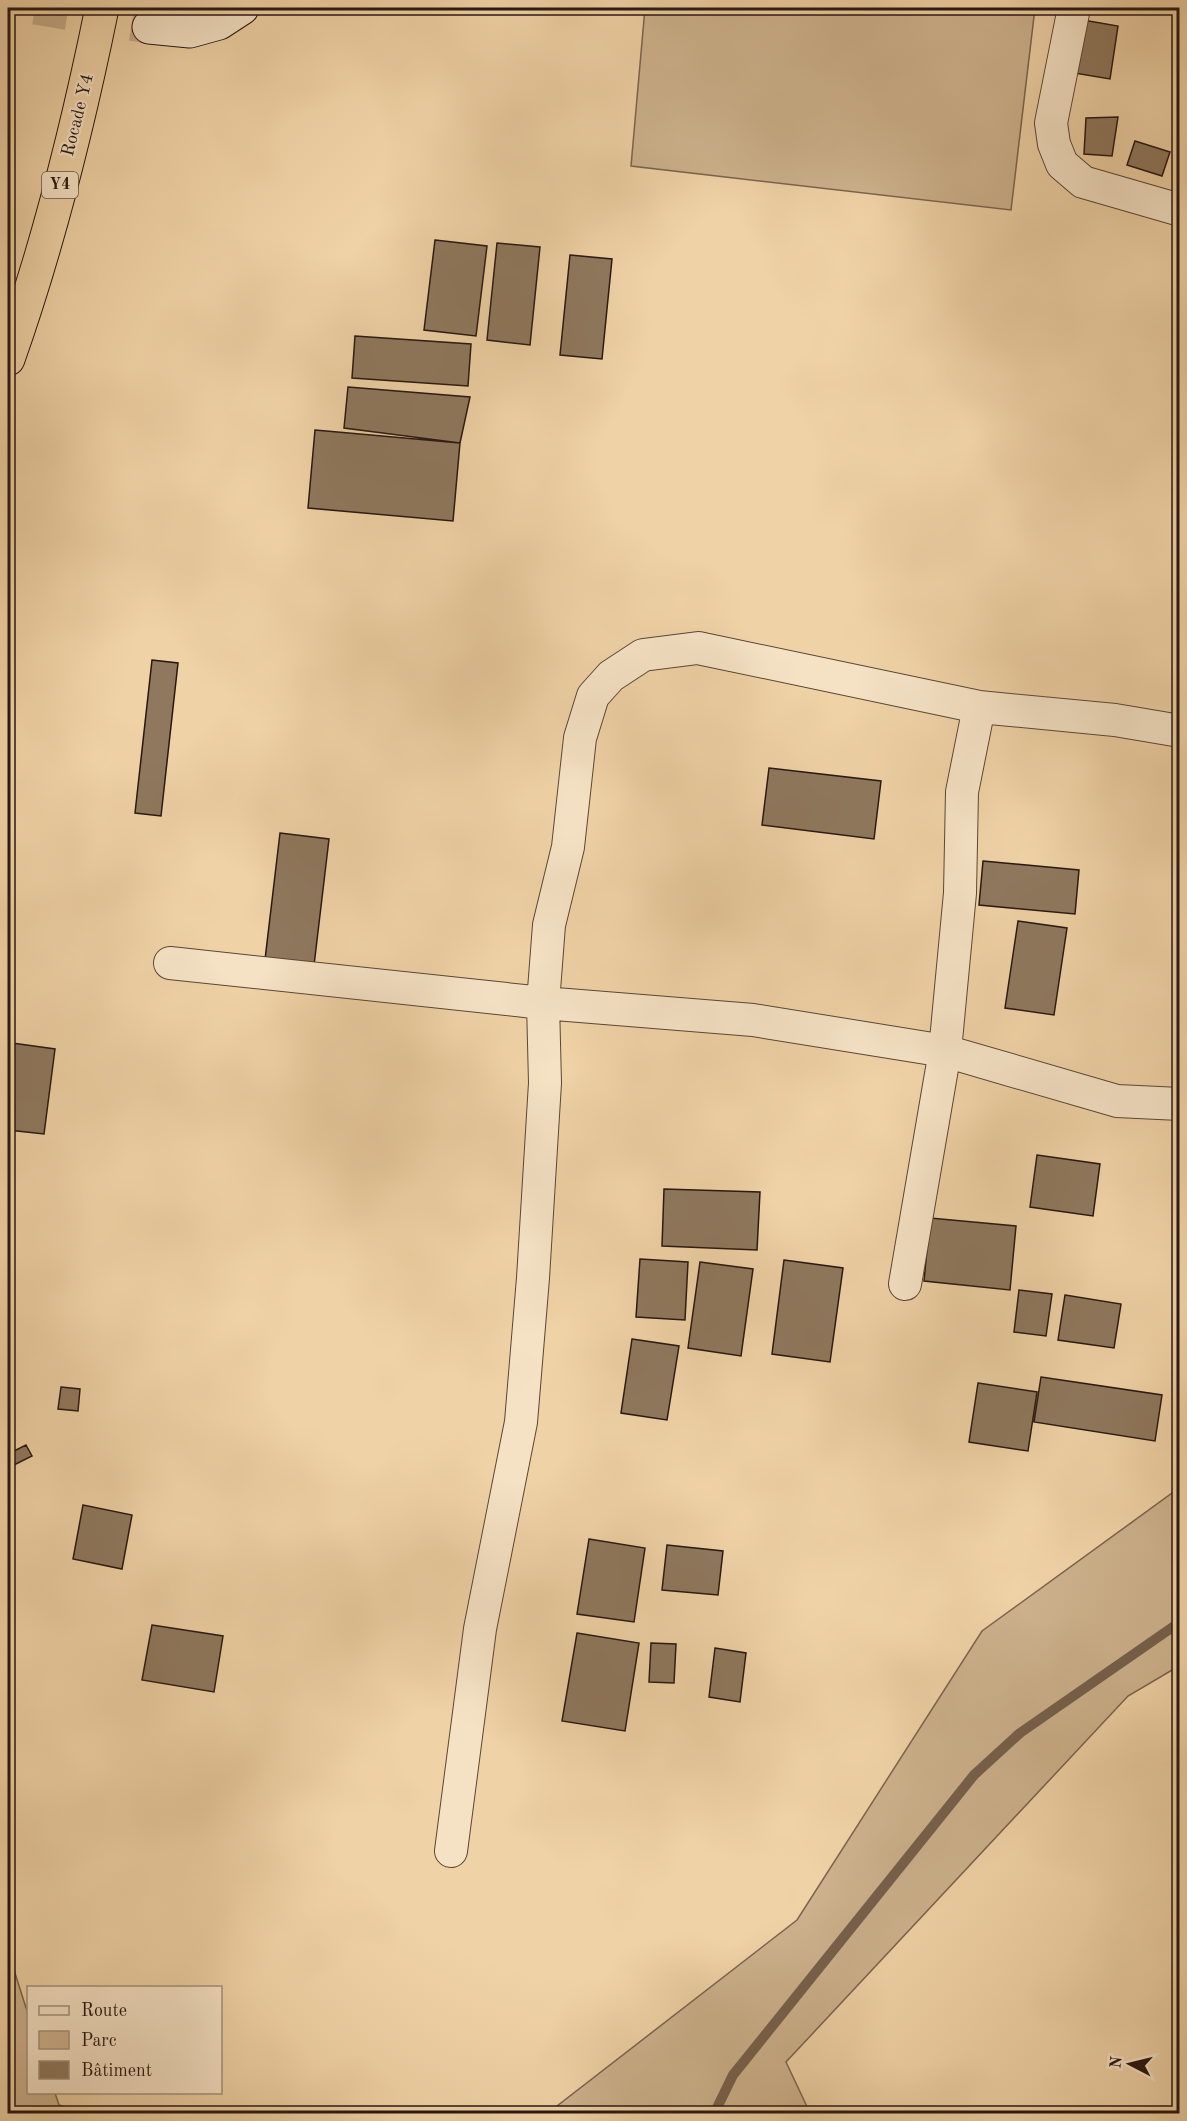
<svg xmlns="http://www.w3.org/2000/svg" width="1187" height="2121" font-family="'Old Standard TT',serif">
  <style>
    .green { fill: #cdb28d; stroke: #7a644f; stroke-width: 1.5 }
    .lines { fill: none; stroke-linecap: round; stroke-linejoin: round }
    .stream { stroke: #77614c; stroke-width: 10 }
    .building { fill: #8f785e; stroke: #281711; stroke-width: 1.5 }
    .secondary-tunnel { stroke: #c7ad88; stroke-width: 33; stroke-dasharray: 33 16; stroke-linecap: butt }
    .street-casing { stroke: #5a4636; stroke-width: 34 }
    .secondary-casing { stroke: #281711; stroke-width: 35 }
    .highway-casing { stroke: #281711; stroke-width: 35 }
    .street { stroke: #f5e2c5; stroke-width: 32 }
    .secondary { stroke: #f5e2c5; stroke-width: 33 }
    .highway { stroke: #efd2a6; stroke-width: 33 }
    .labels { text-anchor: middle; dominant-baseline: central; stroke-width: 4.5; stroke-linejoin: round; paint-order: stroke }
    .shield { fill: #f5e2c5; stroke: #665447; stroke-width: 1.5 }
    .shield-label { font-size: 16px; font-weight: bold; fill: #281711 }
    .street-label { font-size: 18px; fill: #281711; stroke: #f5e2c5 }
  </style>
  <rect width="100%" height="100%" fill="#efd2a6"/>
  <filter id="stains"><feTurbulence type="fractalNoise" baseFrequency=".00333" numOctaves="4"/><feColorMatrix values="0 0 0 0 .2 0 0 0 0 .09 0 0 0 0 .02 0 0 0 .5 -.17"/></filter>
  <radialGradient id="worn" r=".72"><stop offset=".6" stop-color="#630" stop-opacity="0"/><stop offset="1" stop-color="#630" stop-opacity=".3"/></radialGradient>
  <path class="green" d="M645,8h390l-24,202 -380,-44z
    M1179,1488v178l-51,30 -342,366 24,51h-262l249,-193 185,-289z
    M8,1951l20,63v78l27,1 4,12 29,8h-80z"/>
  <g class="lines">
    <path class="stream" d="M714,2114l19,-39 241,-300 46,-42 160,-111"/>
  </g>
  <path class="building" d="M1083,20l35,6 -8,53 -36,-6z
    M1118,117l-6,39 -28,-2 2,-36z
    M1135,141l35,11 -8,24 -35,-11z
    M435,240l52,6 -11,90 -52,-6z
    M497,243l43,4 -10,98 -43,-5z
    M570,255l42,4 -10,100 -42,-4z
    M1179,265h1v37l-4,-1z
    M355,336l116,8 -3,42 -116,-8z
    M348,387l122,10 -10,46 -116,-15z
    M315,430l145,13 -7,78 -145,-13z
    M152,660l26,3 -17,153 -26,-3z
    M769,768l112,13 -7,58 -112,-14z
    M280,833l49,6 -16,135 -49,-6z
    M983,861l96,9 -4,44 -96,-9z
    M1018,921l49,7 -13,87 -49,-7z
    M12,1043l43,6 -11,85 -36,-4v-55z
    M1037,1155l63,9 -7,52 -63,-9z
    M664,1189l96,3 -3,58 -95,-4z
    M930,1218l86,8 -6,64 -86,-9z
    M640,1259l48,3 -3,58 -49,-3z
    M784,1260l59,8 -13,94 -58,-8z
    M700,1262l53,7 -12,87 -53,-8z
    M1019,1290l33,4 -6,42 -32,-4z
    M1065,1295l56,9 -7,44 -56,-8z
    M632,1339l47,7 -12,74 -46,-7z
    M1041,1377l121,18 -7,46 -121,-19z
    M978,1383l59,9 -9,59 -59,-9z
    M61,1387l19,2 -2,22 -20,-2z
    M26,1445l6,11 -24,12v-14z
    M83,1505l49,10 -10,54 -49,-10z
    M589,1539l56,9 -11,74 -57,-8z
    M667,1545l56,6 -5,44 -56,-5z
    M152,1625l71,11 -9,56 -72,-12z
    M577,1633l62,10 -14,88 -63,-10z
    M651,1643l25,1 -2,39 -25,-1z
    M715,1648l31,5 -6,49 -31,-5z"/>
  <g class="lines">
    <path class="secondary-tunnel" d="M35,8l114,19"/>
    <defs>
      <path id="street" d="M1074,8l-23,115 3,21 8,20 21,18 97,28
        M170,963l373,40 210,17 192,31 172,50 63,3
        M905,1284l40,-233 15,-158 2,-101 17,-85
        M451,1851l29,-222 41,-207 12,-144 12,-195 -2,-80 6,-78 19,-78 12,-109 13,-42 18,-20 32,-21 55,-7 281,59 136,13 65,11"/>
      <path id="secondary" d="M149,27l41,4 29,-8 23,-15"/>
      <path id="highway" d="M8,359c40,-113 70,-233 94,-351"/>
    </defs>
    <use href="#street" class="street-casing"/>
    <use href="#secondary" class="secondary-casing"/>
    <use href="#highway" class="highway-casing"/>
    <use href="#street" class="street"/>
    <use href="#secondary" class="secondary"/>
    <use href="#highway" class="highway"/>
  </g>
  <g class="labels">
    <rect class="shield" x="42" y="172" width="36" height="26" rx="4.5"/>
    <g class="shield-label">
      <text x="60" y="185">Y4</text>
    </g>
    <g class="street-label">
      <text transform="translate(78 115) rotate(-76)">Rocade Y4</text>
    </g>
  </g>
  <rect width="1187" height="2121" fill="none" stroke="#efd2a6" stroke-width="30"/>
  <rect x="9" y="9" width="1169" height="2103" fill="none" stroke="#281711" stroke-width="3"/>
  <rect x="15" y="15" width="1157" height="2091" fill="none" stroke="#281711" stroke-width="1.5"/>
  <rect x="27" y="1986" width="195" height="108" fill="#f5e2c5" stroke="#a3917d" stroke-width="1.5"/>
  <rect x="39" y="2006" width="30" height="9" fill="#f5e2c5" stroke="#a3917d" stroke-width="1.5"/>
  <text x="81" y="2016" font-size="18" fill="#281711">Route</text>
  <rect x="39" y="2031" width="30" height="18" fill="#cdb28d" stroke="#a3917d" stroke-width="1.5"/>
  <text x="81" y="2046" font-size="18" fill="#281711">Parc</text>
  <rect x="39" y="2061" width="30" height="18" fill="#8f785e" stroke="#a3917d" stroke-width="1.5"/>
  <text x="81" y="2076" font-size="18" fill="#281711">Bâtiment</text>
  <g transform="translate(1130 2064) rotate(277)" stroke="#f5e2c5" stroke-width="4.5" paint-order="stroke">
  <path d="M0-4.5L10 22L0 15L-10 22Z" fill="#281711"/>
  <text y="-9" font-size="16" font-weight="bold" text-anchor="middle" fill="#281711">N</text>
  </g>
  <rect width="100%" height="100%" filter="url(#stains)"/>
  <rect width="100%" height="100%" fill="url(#worn)"/>
</svg>
